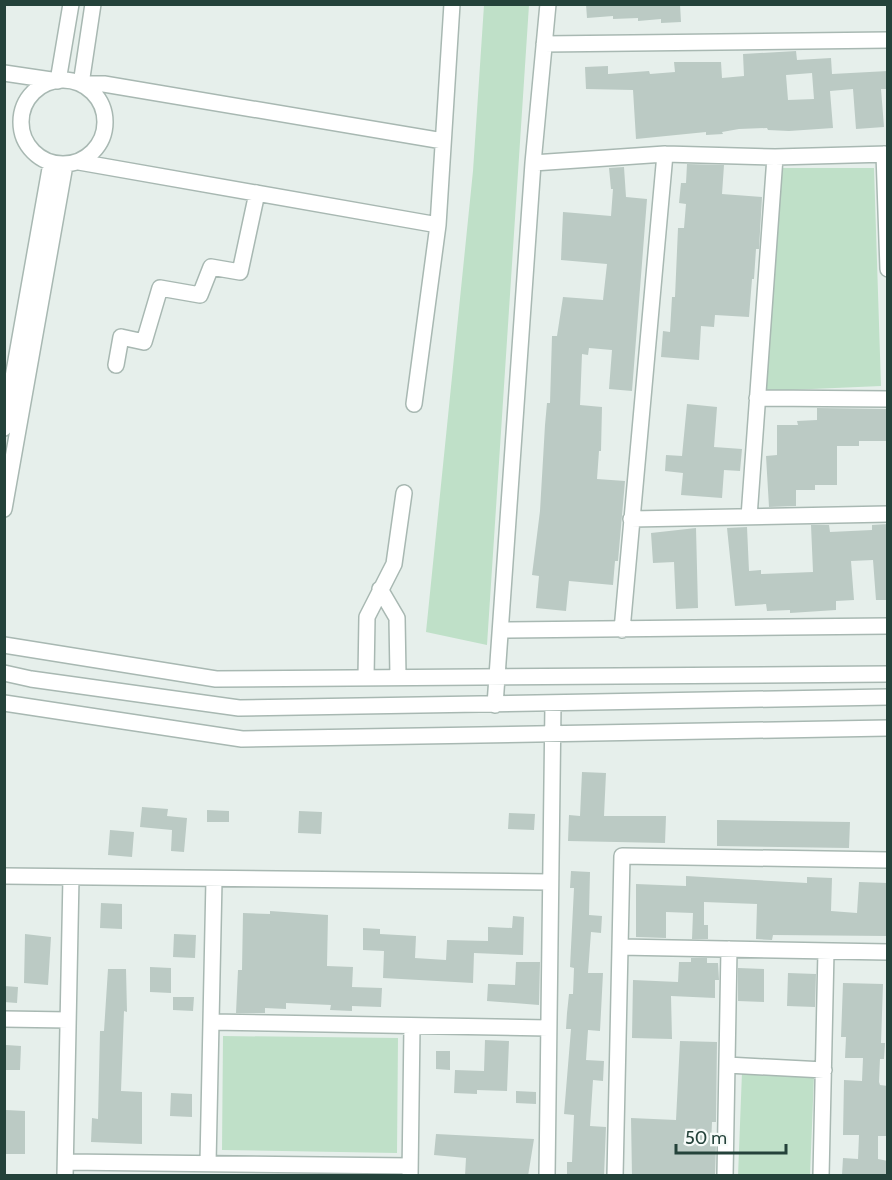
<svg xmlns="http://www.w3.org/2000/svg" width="892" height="1180" font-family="Cabin,sans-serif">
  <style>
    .green { fill: #bfe0c8 }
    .building { fill: #bbcac4; fill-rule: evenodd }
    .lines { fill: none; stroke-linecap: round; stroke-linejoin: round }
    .minor-casing { stroke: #a8b8b2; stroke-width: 18 }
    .minor { stroke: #fff; stroke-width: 15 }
  </style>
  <rect width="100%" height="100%" fill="#e6efeb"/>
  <path class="green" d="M484,5h45l-42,640 -61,-13 47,-461z
    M780,168h94l7,218 -115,5z
    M223,1036l175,2 -1,115 -175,-3z
    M742,1072l72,4 -4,99 -72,1z"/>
  <path class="building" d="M586,4h94l1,18 -20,1v-4l-23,2v-3l-25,1v-3l-26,2z
    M796,51l1,9 34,-2 1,16 56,-3v18h-7l3,38 -28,2 -3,-40 -23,2 3,37 -44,3 -21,-1 -1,-2 -28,1 -17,3 1,2 -17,1v-3l-70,7 -3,-49 -47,-1 -1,-22 23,-1v8l41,-3 1,3 25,-2 -1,-10h47l1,16 22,-2 -1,-22zM812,73l2,26 -26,1 -2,-25z
    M687,164l37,1 -2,29 40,3 -3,52h-3l-2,30h-2l-3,38 -34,-2 -1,12 -13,-1 -2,34 -38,-3 2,-26 7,1 2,-35h3l3,-69h6l2,-24 -7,-1 2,-20h5z
    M624,167l2,30 21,2 -15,192 -23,-2 3,-39 -23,-2 -1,7 -6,-1 -2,51 22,2 -1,44h-2l-2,28 28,2 -7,80h-3l-2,24 -44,-4 -3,30 -30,-3 3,-32 -7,-1 8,-64 5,-86 2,-22h3l2,-67h5l6,-39 40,3 4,-36 -46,-4 2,-48 48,4 2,-27h-2l-2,-21z
    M687,404l30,3 -3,40 28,2 -2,22 -16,-1 -2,28 -41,-3 2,-22 -18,-2 1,-16 16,1z
    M817,408l71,1v32h-29v5h-22v39h-22v5h-19v16l-27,1 -3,-51 11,-1v-30h21l-1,-4 20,-1z
    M888,524v76h-12l-3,-40 -22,1 3,39 -18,1v9l-46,3v-3l-23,1 -1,-7 -31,2 -8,-78 20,-1 2,44 12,-1v4l52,-2 -2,-47h18l1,7 42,-2v-5z
    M696,528l2,80 -22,1 -2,-47 -21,1 -2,-30z
    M582,772l24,1 -2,43h62l-1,27 -97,-2 1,-26 11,1z
    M142,807l26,2 -1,7 20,2 -3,34 -13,-1 1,-21 -32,-3z
    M207,810l22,1v11h-22z
    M299,811l23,1 -1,22 -23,-1z
    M509,813l26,1 -1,16 -26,-1z
    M717,820l133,2 -1,26 -132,-2z
    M110,830l24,2 -2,25 -24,-2z
    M571,871l19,1 -1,43 13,1 -1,17 -10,-1 -3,41h15l-3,58 -12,-1 -2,30 18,1 -1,20 -10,-1 -3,46 16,1 -2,49h-37v-14h5l2,-47 -10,-1 7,-85h-5l1,-16 2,-19h4l1,-26 -4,-1 4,-79h-4z
    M686,876l121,7v-6l25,1 -1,33 26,2 2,-31 29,1v53l-115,-1 -1,5 -16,-1 1,-35 -53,-2v23h4v14h-16l1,-26 -27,-1v26l-30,-1v-53l50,2z
    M101,903l21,1v25l-22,-1z
    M270,911l58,4 -1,51 26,1 -1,20 30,1 -1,19 -29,-1v5l-22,-1 1,-5 -45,-2v6l-21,-1v5h-29l2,-43h4l1,-57 27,1z
    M513,916l11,1 -1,38 -49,-2 -1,30 -90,-5 1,-27 -21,-1v-22l17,1v5l36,2 -1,22 31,2 1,-20 41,1v-14l24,1z
    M25,934l26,3 -3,48 -24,-2z
    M174,934l22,1 -1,23 -22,-1z
    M691,958h16v5h11l1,17h-4v18l-44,-2 1,43 -40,-1 1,-58 45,2 1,-20h12z
    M516,962h24l-1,43 -52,-4 1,-17 27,1z
    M150,967l21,1v25l-21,-1z
    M738,968l26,1v33l-26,-1z
    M108,969h18l1,43 -3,-1 -3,80 21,1v52l-51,-2 1,-24 6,1 2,-88h4z
    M788,973l28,1 -1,33 -28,-1z
    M843,983l40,1 -2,59h4l-1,16h-4l-1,23 1,3 8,1v50h-10v23l10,2v15l-46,-1 1,-17 15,1 1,-24h-16l1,-55 18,1 1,-23h-18l1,-21h-5z
    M4,986l14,1 -1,16 -13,-1z
    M173,997h21l-1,14 -20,-1z
    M485,1040l24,1 -2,50 -30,-1v4l-23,-1 1,-23 29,1z
    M680,1041l37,1 -1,80h-4l-1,22h5l-1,32h-83l-1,-58 45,2z
    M6,1045l15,1 -1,24h-15z
    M436,1051h14v19l-14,-1z
    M516,1091l20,1v12l-20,-1z
    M171,1093l21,1v23l-22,-1z
    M6,1110l19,1v43h-21z
    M436,1134l98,5 -6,37h-63l1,-18 -32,-3z"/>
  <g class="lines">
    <defs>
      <path id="minor" d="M93,4l-12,80h23l339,57
        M544,44l344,-4
        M4,73l54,8 13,-77
        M21 122a42 42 0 1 1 84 0a42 42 0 1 1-84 0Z
        M884,154l4,115
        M79,162l359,63
        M533,163l132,-9 110,3 113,-3
        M116,365l5,-28 23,5 16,-54 40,7 11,-28 29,5 17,-79
        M757,398l131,1
        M414,404l24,-179 14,-221
        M4,428l47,-265
        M4,509l61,-344
        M749,517l26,-360
        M631,519l257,-5
        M380,589l17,29 1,58
        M501,630l387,-4
        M622,630l43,-476
        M4,645l212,34 672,-5
        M4,673l27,6 208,29 649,-11
        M366,677l1,-60 27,-53 10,-71
        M4,703l238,36 646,-11
        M495,705l38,-542 15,-159
        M4,876l545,6
        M620,947l268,5
        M4,1019l64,1
        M211,1022l337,6
        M727,1065l97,5
        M66,1162l344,4
        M208,1163l6,-283
        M65,1176l6,-299
        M410,1176l2,-150
        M547,1176l6,-472
        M615,1176l7,-320 266,4
        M725,1176l4,-227
        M821,1176l5,-225"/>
    </defs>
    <use href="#minor" class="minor-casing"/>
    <use href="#minor" class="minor"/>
  </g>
  <rect width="892" height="1180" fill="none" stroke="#24423a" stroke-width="12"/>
  <path d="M676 1144v9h110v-9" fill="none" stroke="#24423a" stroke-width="3"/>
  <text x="685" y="1144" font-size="18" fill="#24423a" stroke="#f7fbf9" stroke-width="4.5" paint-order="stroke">50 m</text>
</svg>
